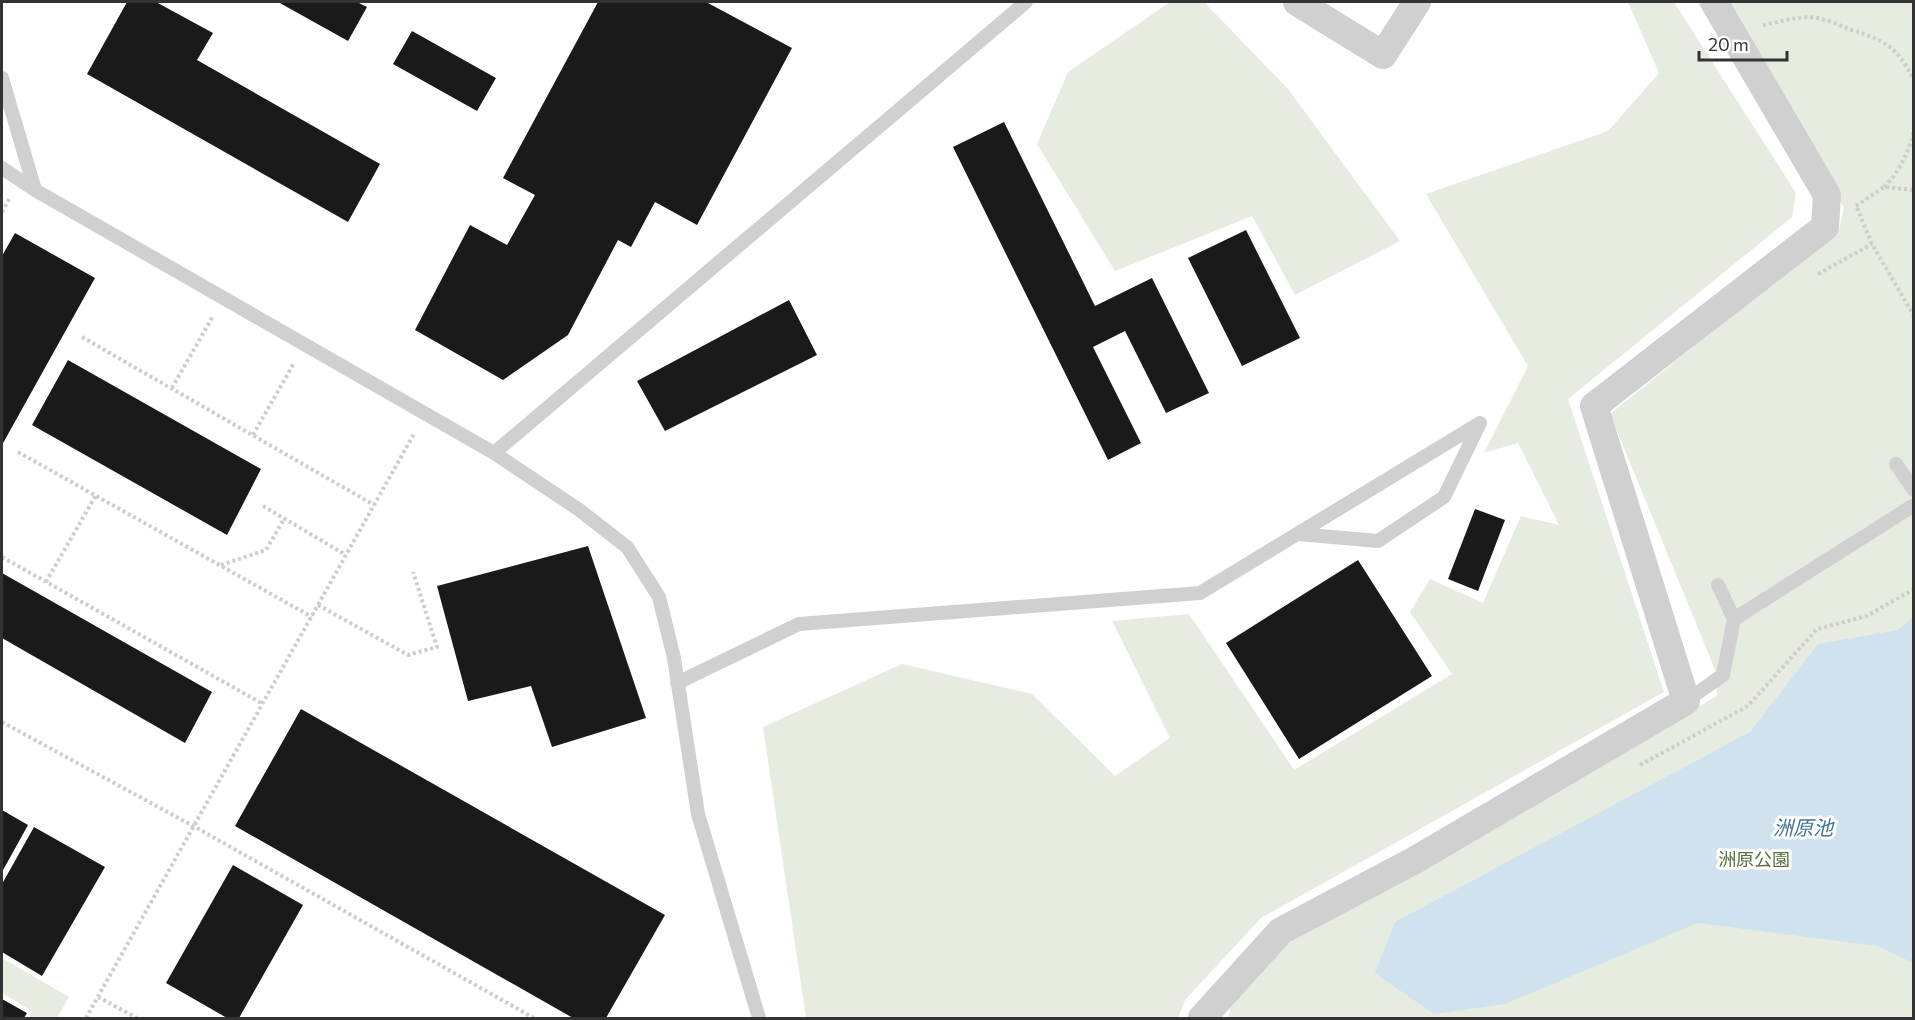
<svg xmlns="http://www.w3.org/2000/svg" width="1915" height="1020" font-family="Commissioner,'Noto Sans JP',sans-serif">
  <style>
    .green { fill: #e6ecdf }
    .water { fill: #cfe2ee }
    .building { fill: #1a1a1a }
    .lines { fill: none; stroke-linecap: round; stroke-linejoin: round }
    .path { stroke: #cdcdcd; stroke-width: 4; stroke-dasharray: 3 3; stroke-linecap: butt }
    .lane { stroke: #d0d0d0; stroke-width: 14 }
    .street { stroke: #d0d0d0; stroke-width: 28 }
    .labels { text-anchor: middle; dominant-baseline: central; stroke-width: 6; stroke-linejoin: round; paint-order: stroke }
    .park-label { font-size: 18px; fill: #56703f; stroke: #fff }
    .water-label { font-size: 20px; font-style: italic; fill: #3f7597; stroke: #fff }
  </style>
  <rect width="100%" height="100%" fill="#fff"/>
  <path class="green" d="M1170,2h34l84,87 112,152 -105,54 -43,-79 -137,55 -78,-127 31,-72z
    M1628,2h46l122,191 -4,24 -224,182 96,293 -403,226 -76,82 -7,18h-372l-43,-291 139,-63 130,30 83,82 55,-38 -58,-117 77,-7 105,156 158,-96 -42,-62 20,-33 53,24 38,-87 38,9 -41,-82 -34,10 44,-87 -102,-172 182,-63 51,-58z
    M1697,2h216v1016h-685l3,-12 63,-68 423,-242 -1,-24 -106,-258 229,-184 5,-23z
    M2,958l67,39 -12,21h-28l3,-7 -30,-18z"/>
  <path class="water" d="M1913,617v346l-35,-17 -180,-23 -193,81 -71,10 -59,-41 20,-51 355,-190 68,-88 80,-14z"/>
  <path class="building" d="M127,2h29l57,31 -16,27 183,104 -32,58 -261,-148z
    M278,2h79l10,5 -19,34z
    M598,2h108l86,46 -95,177 -42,-23 -24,45 -13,-7 -50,95 -65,45 -88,-50 55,-105 37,20 28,-50 -32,-17z
    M412,31l84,47 -19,33 -84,-47z
    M1004,122l91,184 57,-28 57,115 -43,20 -41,-82 -32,16 48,96 -33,17 -155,-313z
    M1246,230l54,108 -58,28 -54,-108z
    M15,233l80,45 -93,167v-189z
    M789,300l28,55 -152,76 -28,-50z
    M68,360l193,109 -34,66 -195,-110z
    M1475,509l30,11 -27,71 -30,-12z
    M588,546l58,172 -94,29 -21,-61 -63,15 -31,-115z
    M1358,560l74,116 -133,83 -73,-116z
    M2,573l210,119 -27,51 -183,-105z
    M301,709l364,206 -59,103h-33l-338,-192z
    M2,810l26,15 -26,47z
    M34,827l71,40 -63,109 -40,-24v-68z
    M233,865l70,40 -64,113h-12l-61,-35z
    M2,999l25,14 -3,5h-22z"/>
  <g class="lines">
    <path class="path" d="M1763,25c17,-3 37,-10 55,-7 10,2 21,7 31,11 34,11 49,17 65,52
      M1884,187c16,-16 24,-34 30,-56
      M1856,206l28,-19 30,3
      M1857,208l15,36 42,72
      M2,212l7,-13
      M1818,274l54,-30
      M82,337l292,168
      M172,388l41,-72
      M253,435l41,-72
      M18,452l294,165
      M263,506l83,49
      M2,557l261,147
      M221,565l45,-15 18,-31
      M46,582l50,-87
      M318,605l90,50 29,-8 -24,-75
      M2,722l193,105 339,191
      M1640,765l108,-59 69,-77 50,-13 47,-27
      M98,997l39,21
      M86,1018l329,-586"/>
    <path class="lane" d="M2,78l33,112
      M2,168l33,22 459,263 84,56 49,38 32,50 15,61 24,156 61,204
      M494,453l532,-451
      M1896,464l18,26
      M1718,585l16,34
      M677,683l122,-59 401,-31 280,-170 -36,74 -66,44 -80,-7
      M1686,701l37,-26 11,-56 180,-114"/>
    <path class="street" d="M1297,2l86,53 34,-53
      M1202,1018l79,-87 134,-71 271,-159 -92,-295 231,-179 2,-32 -113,-193"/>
  </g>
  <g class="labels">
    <g class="park-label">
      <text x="1754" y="859">洲原公園</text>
    </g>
    <g class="water-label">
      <text x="1803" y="827">洲原池</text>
    </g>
  </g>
  <rect width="1915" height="1020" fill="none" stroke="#333333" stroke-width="6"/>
  <path d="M1699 51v9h88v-9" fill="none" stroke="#333333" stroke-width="3"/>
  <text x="1708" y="51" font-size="18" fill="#333333" stroke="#ffffff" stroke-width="4.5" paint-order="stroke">20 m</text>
</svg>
